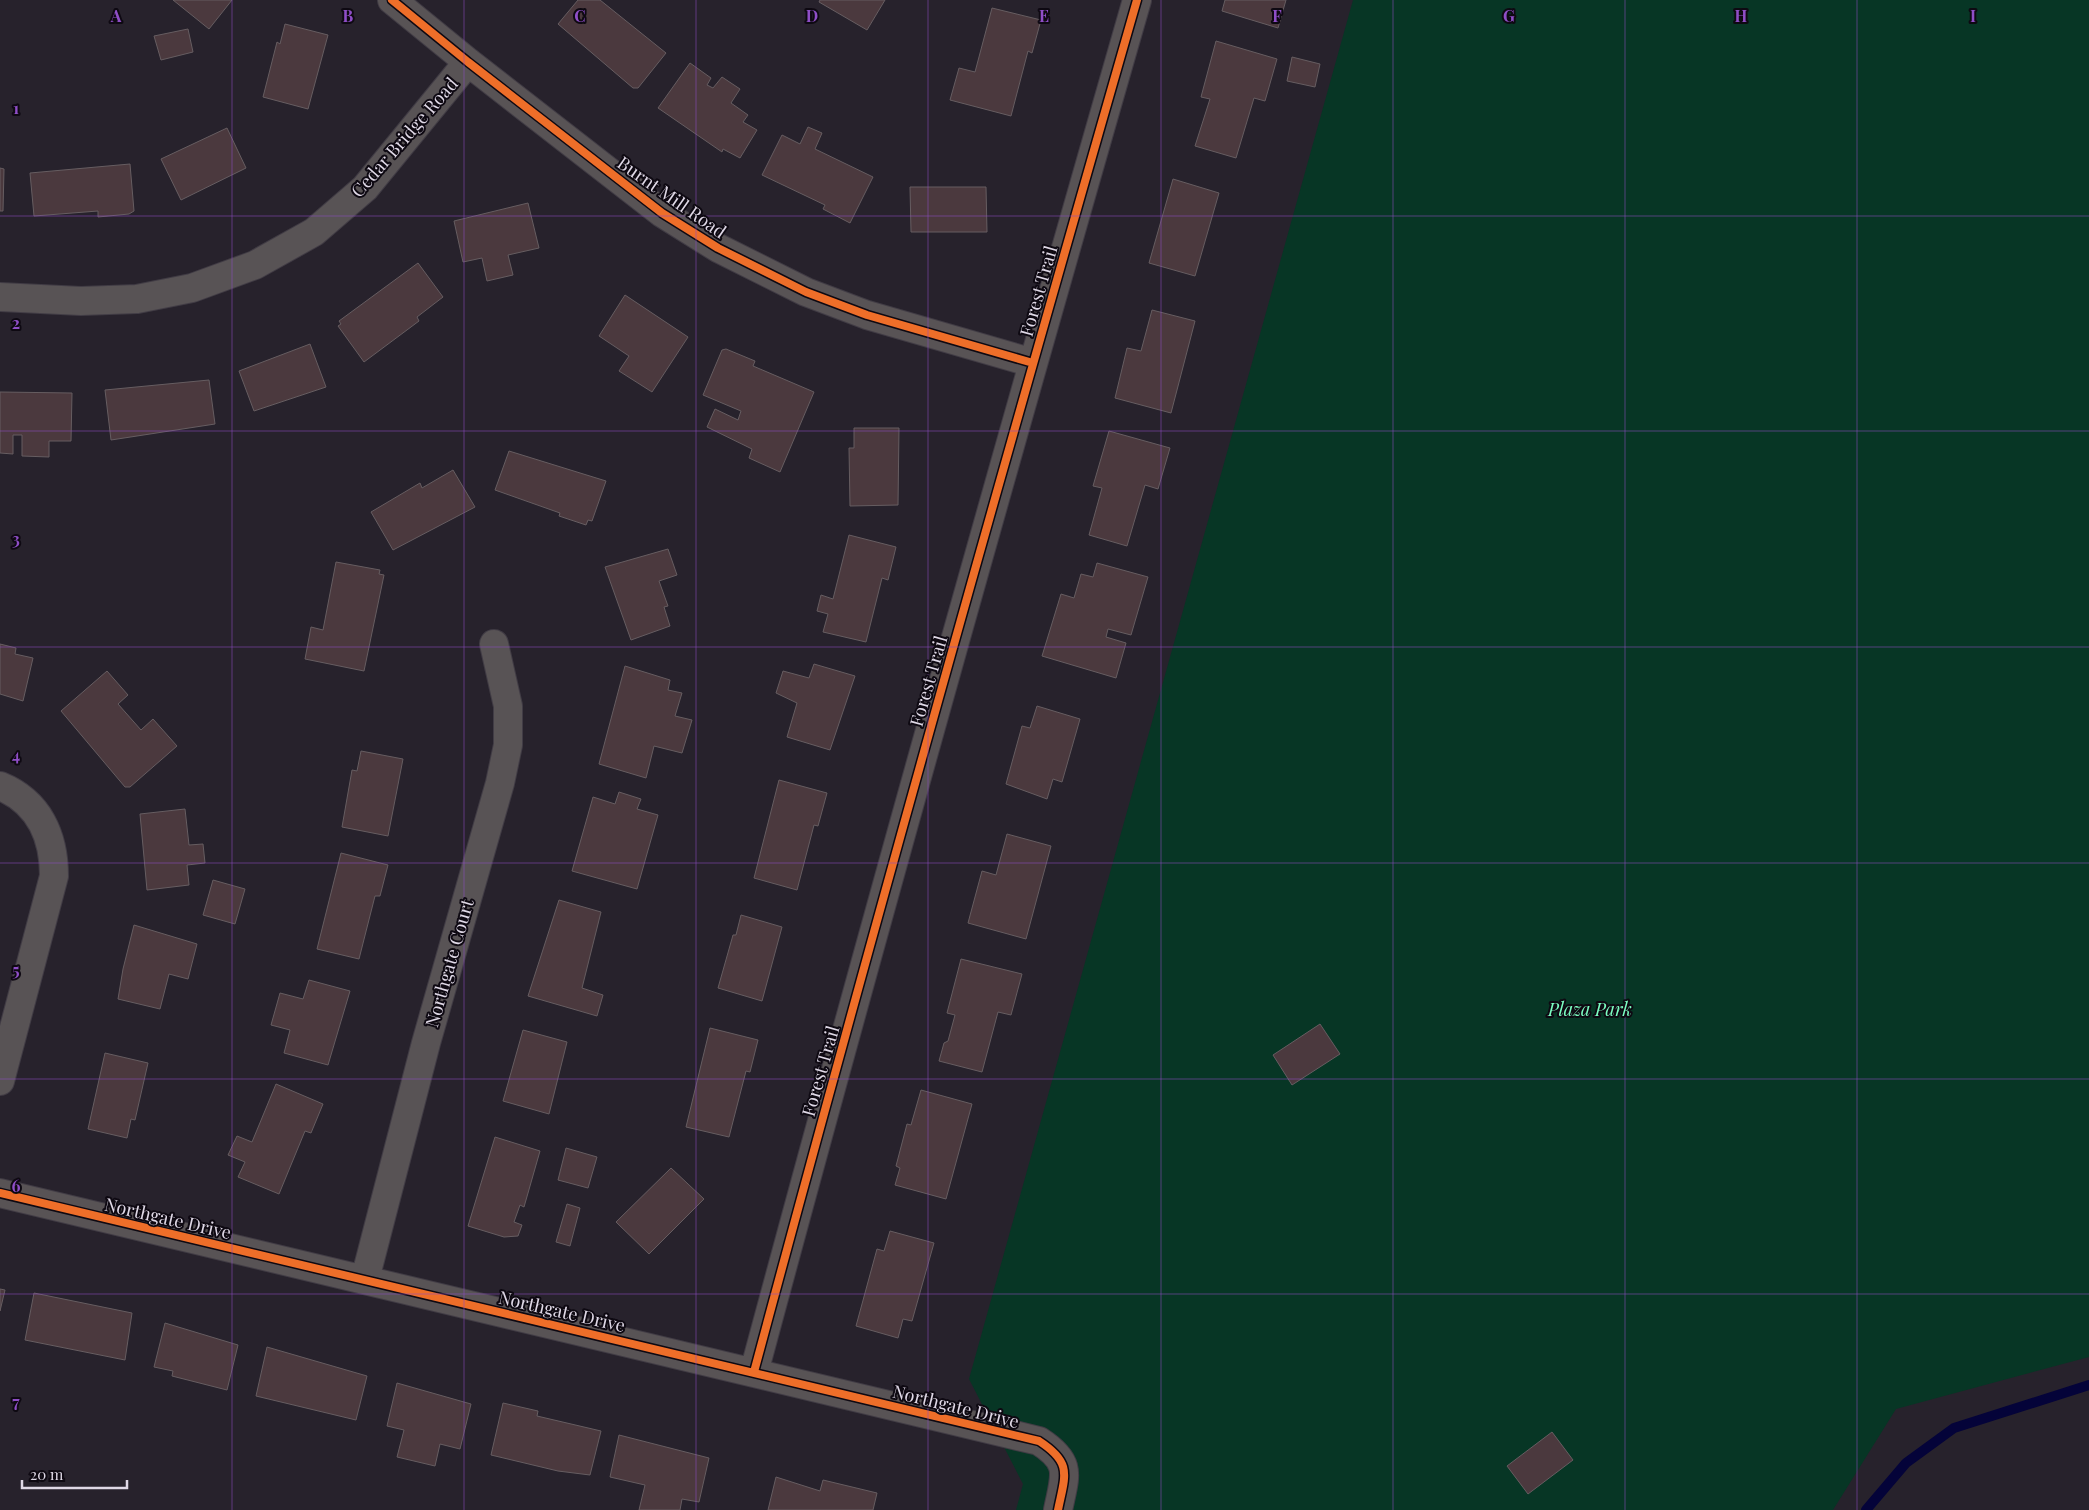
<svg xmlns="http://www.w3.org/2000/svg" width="2089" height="1510" font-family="'Playfair Display',serif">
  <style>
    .green { fill: #073625 }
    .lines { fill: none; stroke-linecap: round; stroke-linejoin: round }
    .stream { stroke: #040339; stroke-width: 10 }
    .building { fill: #4b393e; stroke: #665d61 }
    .minor-casing { stroke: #413c45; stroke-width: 30 }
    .minor { stroke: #585355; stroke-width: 28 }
    .cycleway-casing { stroke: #0e0912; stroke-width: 11 }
    .cycleway { stroke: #ee6e29; stroke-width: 8 }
    .grid { fill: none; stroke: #8f4ec7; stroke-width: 1; stroke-opacity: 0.55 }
    .labels { text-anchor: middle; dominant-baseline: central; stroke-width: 4; stroke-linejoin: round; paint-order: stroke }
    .street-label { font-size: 18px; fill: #dfd8e6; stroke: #0e0912 }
    .park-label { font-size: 18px; font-style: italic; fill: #7cfec2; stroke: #0e0912 }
    .grid-label { font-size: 16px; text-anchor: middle; font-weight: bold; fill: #8f4ec7; stroke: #0e0912; stroke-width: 4; stroke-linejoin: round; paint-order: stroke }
  </style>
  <rect width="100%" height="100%" fill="#27222c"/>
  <path class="green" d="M1353,0h736v1357l-193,52 -63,101h-817l7,-26 -54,-105z"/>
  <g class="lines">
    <path class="stream" d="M1866,1510l40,-47 48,-35 135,-43"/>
  </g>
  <path class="building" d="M173,0h59l-23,29z
    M578,0h22l66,53 -28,35h-5l-75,-64z
    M820,0h65l-18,30 -48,-28z
    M1225,0h61l-8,28 -56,-17z
    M992,8l49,12 -9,33 -4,-2 -17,65 -61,-16 9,-32 16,4z
    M285,24l43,11 -20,74 -45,-12 14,-55 3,2z
    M188,29l5,23 -32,8 -7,-24z
    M1216,41l61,18 -12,42 -11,-3 -18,60 -41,-12 15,-47 -9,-2z
    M1292,57l28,7 -5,23 -28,-6z
    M690,63l21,15 -4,7 6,3 9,-11 18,12 -9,14 17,12 -5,7 14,8 -17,28 -17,-9 -1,3 -64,-44z
    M808,127l14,6 -7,16 58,28 -23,46 -27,-14 2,-4 -63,-30 20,-40 18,9z
    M227,128l19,40 -65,32 -20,-41z
    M130,164l4,47 -5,3 -31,3v-6l-64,5 -4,-43z
    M0,168l4,1 -1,42h-3z
    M1173,179l46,14 -24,83 -46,-13z
    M910,187h76l1,45h-76z
    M528,203l11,45 -31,7 5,20 -26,6 -5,-23 -19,4 -9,-41z
    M418,263l25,34 -26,20 2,4 -55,41 -26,-36 3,-2 -2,-3z
    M625,295l63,42 -36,55 -33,-21 10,-15 -30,-20z
    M1152,310l43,11 -24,92 -56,-15 12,-50 14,3z
    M310,344l16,43 -72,24 -15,-40z
    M726,349l29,12 -2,5 61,26 -34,80 -31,-14 3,-9 -45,-22 8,-18 23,11 3,-9 -38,-16 19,-45z
    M209,380l6,44 -104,16 -6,-50z
    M0,392l72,1 -1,48h-22v16l-27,-1v-21h-9v19l-13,-1z
    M854,428h45l-1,77 -48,1 -1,-58h5z
    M1109,431l61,17 -12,41 -13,-4 -18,61 -38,-11 13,-47 -9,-2z
    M509,451l97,30 -14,40 -4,-1 -2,5 -27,-9 1,-3 -65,-23z
    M453,470l22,37 -82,43 -22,-38 49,-29 2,5z
    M849,535l47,12 -8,33 -6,-2 -16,64 -43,-10 5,-18 -11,-3 4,-16 12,4z
    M668,549l9,26 -18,6 9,25 -4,1 6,19 -39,14 -26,-73z
    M336,562l44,8 -1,4 5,1 -20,96 -59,-12 6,-32 12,3z
    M1097,563l51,14 -17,58 -23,-6 -2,8 20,6 -10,35 -74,-22 19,-62 13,4 7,-24 12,3z
    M0,644l16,4 -1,6 18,4 -10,43 -23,-7z
    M814,664l41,12 -25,74 -43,-13 10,-34 -21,-10 7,-22 26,7z
    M625,666l45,14 -2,10 14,3 -7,23 17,4 -10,33 -28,-7 -8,32 -47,-14z
    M107,671l21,24 -10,9 23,26 12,-11 24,27 -47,41h-5l-64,-76z
    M1037,706l43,13 -18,63 -9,-3 -6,20 -41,-15 16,-58 8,2z
    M361,751l42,8 -15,77 -46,-9 10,-57 5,1z
    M779,780l48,13 -9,33 -4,-1 -17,65 -43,-12z
    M619,792l22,7 -4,10 21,6 -21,74 -65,-18 21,-74 22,7z
    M185,809l4,36 14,-1 2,19 -18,2 2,20 -42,5 -7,-76z
    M1007,834l44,12 -25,93 -58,-16 14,-52 14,4z
    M341,853l47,12 -8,31h-5l-16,63 -42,-10z
    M213,880l32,9 -10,35 -32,-9z
    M559,900l42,12 -19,76 21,7 -6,21 -69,-20z
    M741,915l41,12 -20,74 -44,-13 15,-53h3z
    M134,925l63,19 -9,35 -19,-5 -9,35 -42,-10 5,-30z
    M961,959l61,15 -11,41 -13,-3 -16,60 -43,-11 5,-18 4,-2 7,-26 -8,-2z
    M309,980l41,11 -22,74 -44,-12 6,-23 -19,-5 9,-32 23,6z
    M1320,1024l20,30 -48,31 -19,-30z
    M710,1028l48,12 -8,32 -4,-1 -17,66 -43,-10z
    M523,1030l44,12 -18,72 -46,-13z
    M105,1053l43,10 -13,57 -4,-1 -4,19 -39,-9z
    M276,1084l47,20 -12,29 -6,-2 -26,63 -41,-17 7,-15 -17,-7 9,-19 15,6z
    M921,1090l51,14 -26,95 -51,-14 5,-17 -4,-2 11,-42 4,1z
    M495,1137l45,14 -16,56 -4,-2 -6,17 8,3 -4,11 -14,1 -36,-11z
    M566,1148l31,9 -9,31 -30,-8z
    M671,1168l33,31 -55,55 -33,-32z
    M567,1204l13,4 -10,38 -14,-4z
    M890,1231l44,12 -22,78 -9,-2 -5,19 -42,-12 21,-77 7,2z
    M0,1289l5,1 -5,21z
    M34,1293l98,20 -7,47 -100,-20z
    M165,1323l73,22 -11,45 -55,-14 1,-5 -19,-4z
    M267,1347l100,29 -11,44 -100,-24z
    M397,1383l74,21 -11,45 -20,-5 -5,22 -38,-9 7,-27 -17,-4z
    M503,1403l35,8 -1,5 64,15 -11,44 -32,-4 -67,-16z
    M1552,1432l21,28 -45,34 -21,-28z
    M619,1435l90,23 -10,44 -17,-3 -2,11h-41l6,-25 -35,-8z
    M776,1477l44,14 3,-11 54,13 -4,17h-105z"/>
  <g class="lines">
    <defs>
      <path id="minor" d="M392,0l76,62 194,151 56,35 88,44 61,23 166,48
        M0,297l81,4 56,-2 55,-11 63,-23 59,-33 51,-44 103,-126
        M0,786c39,16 54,50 54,90l-54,205
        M0,1193l1039,248c34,22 26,34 19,69
        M365,1279l61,-236 74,-260 8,-38v-39l-14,-62
        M754,1372c123,-458 252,-916 383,-1372"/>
    </defs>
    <use href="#minor" class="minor-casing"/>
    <use href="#minor" class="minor"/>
    <defs>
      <path id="cycleway" d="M392,0l76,62 194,151 56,35 88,44 61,23 166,48
        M0,1193l1039,248c34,22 26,34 19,69
        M754,1372c123,-458 252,-916 383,-1372"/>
    </defs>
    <use href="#cycleway" class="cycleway-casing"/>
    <use href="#cycleway" class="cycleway"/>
  </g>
  <path class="grid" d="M232,0v1510M464,0v1510M696,0v1510M928,0v1510M1161,0v1510M1393,0v1510M1625,0v1510M1857,0v1510M0,216h2089M0,431h2089M0,647h2089M0,863h2089M0,1079h2089M0,1294h2089"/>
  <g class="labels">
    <g class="street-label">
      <text transform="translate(404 137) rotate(-49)">Cedar Bridge Road</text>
      <text transform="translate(672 197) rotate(35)">Burnt Mill Road</text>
      <text transform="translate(1038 291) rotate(-74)">Forest Trail</text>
      <text transform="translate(928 681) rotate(-74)">Forest Trail</text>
      <text transform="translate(449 963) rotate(-74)">Northgate Court</text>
      <text transform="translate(820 1071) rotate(-74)">Forest Trail</text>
      <text transform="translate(168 1218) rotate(13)">Northgate Drive</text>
      <text transform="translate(562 1311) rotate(13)">Northgate Drive</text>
      <text transform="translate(956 1406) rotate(14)">Northgate Drive</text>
    </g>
    <g class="park-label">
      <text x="1590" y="1009">Plaza Park</text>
    </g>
  </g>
  <g class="grid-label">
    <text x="116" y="22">A</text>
    <text x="348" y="22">B</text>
    <text x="580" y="22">C</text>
    <text x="812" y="22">D</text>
    <text x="1044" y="22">E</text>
    <text x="1277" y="22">F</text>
    <text x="1509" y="22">G</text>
    <text x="1741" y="22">H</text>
    <text x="1973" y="22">I</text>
    <text x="16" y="114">1</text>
    <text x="16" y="329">2</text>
    <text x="16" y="545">3</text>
    <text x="16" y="761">4</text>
    <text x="16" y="976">5</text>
    <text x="16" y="1192">6</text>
    <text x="16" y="1408">7</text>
  </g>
  <path d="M22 1480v8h105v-8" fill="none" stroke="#dfd8e6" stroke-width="2.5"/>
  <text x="30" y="1480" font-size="15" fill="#dfd8e6" stroke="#0e0912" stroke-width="4" paint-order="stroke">20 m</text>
</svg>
